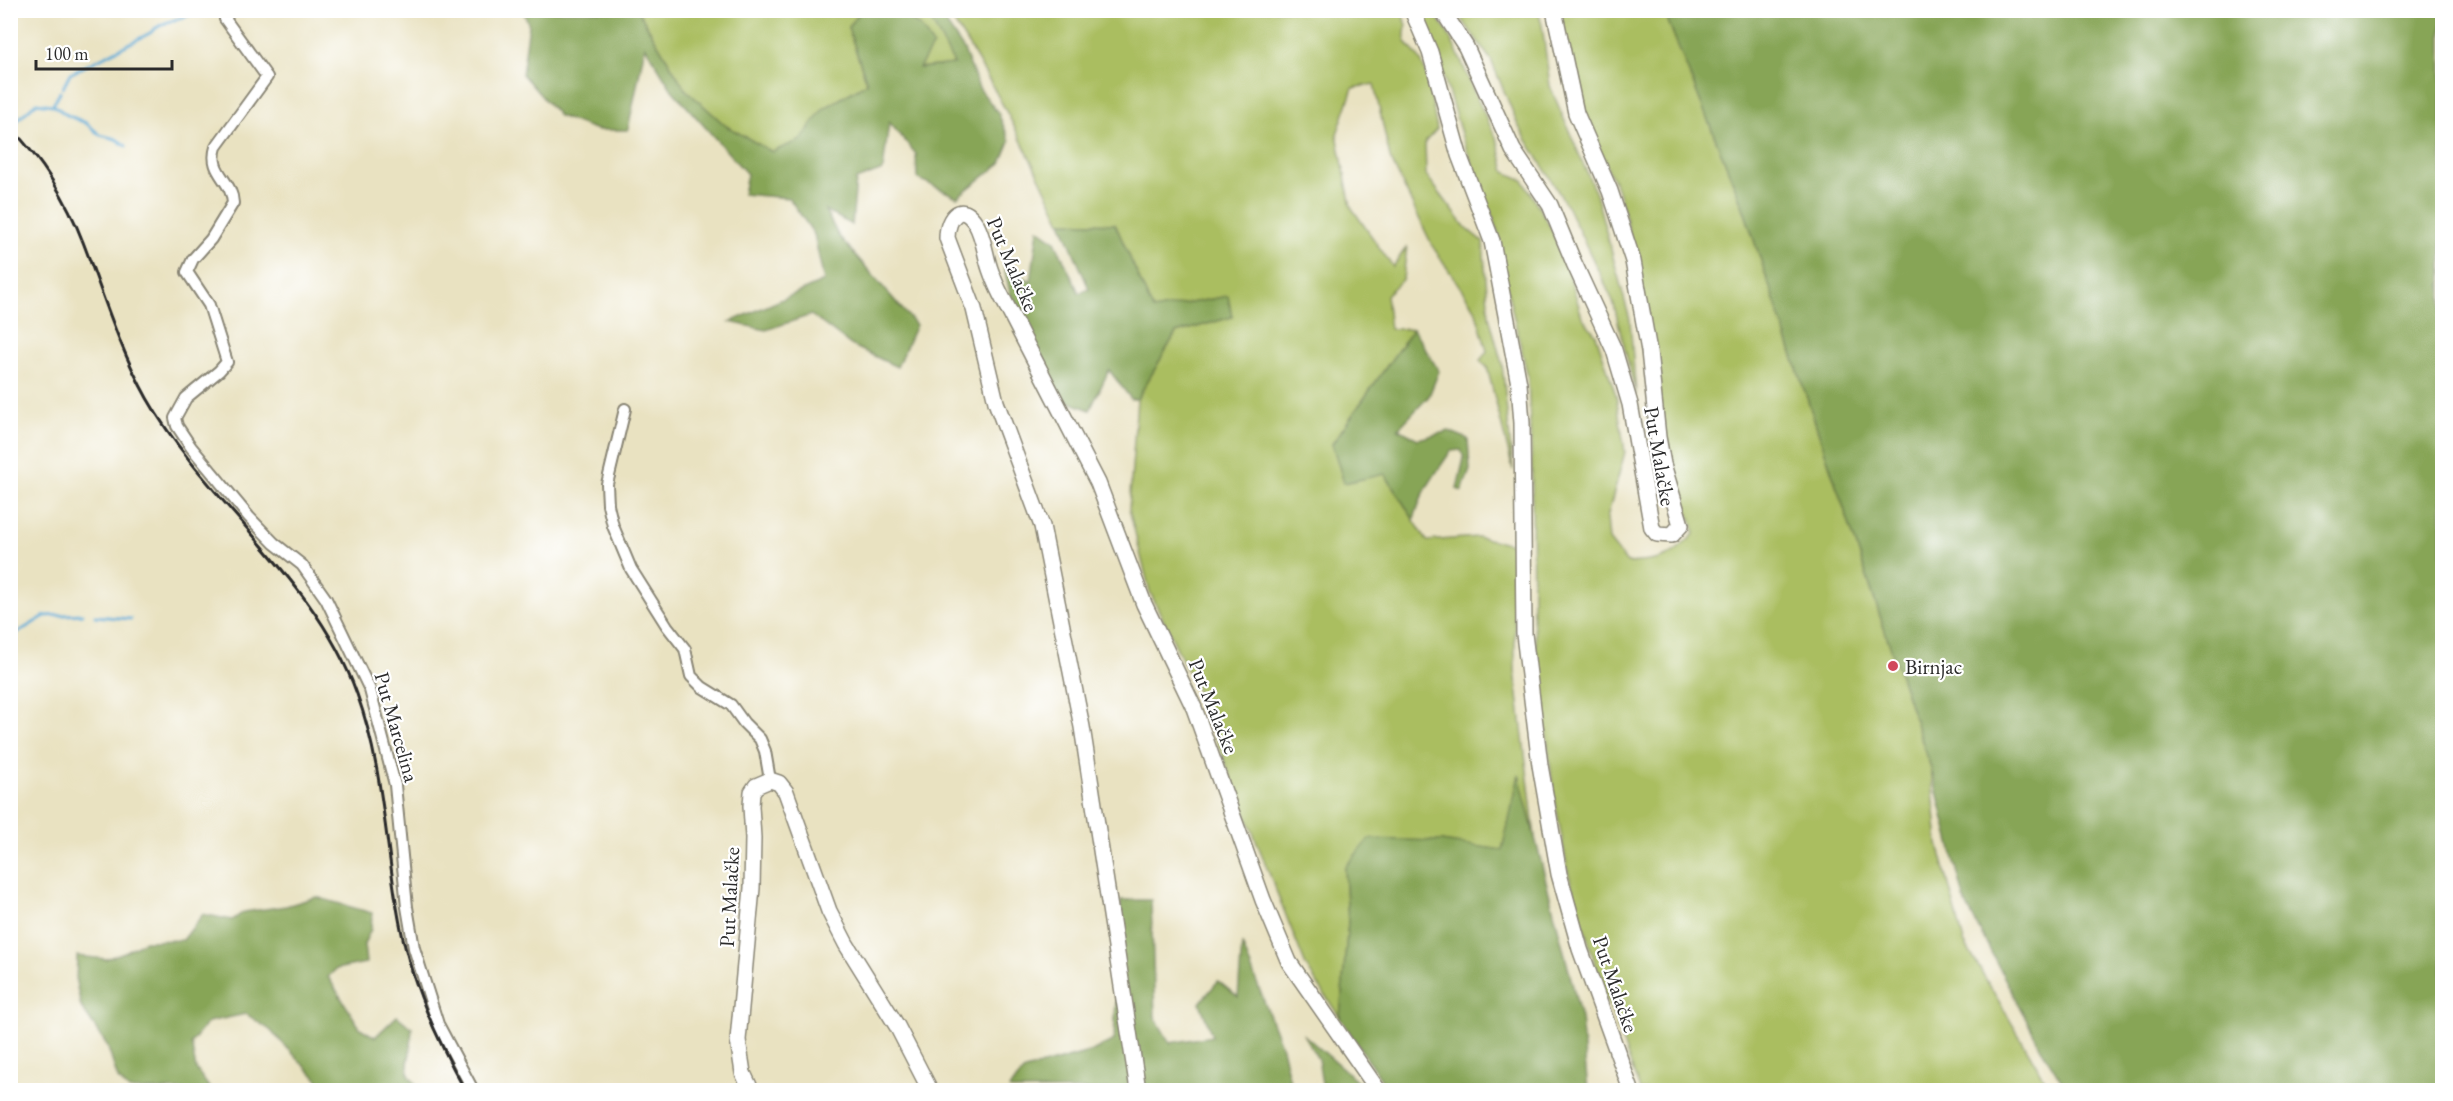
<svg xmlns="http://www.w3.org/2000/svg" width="2453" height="1101" font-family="'EB Garamond',serif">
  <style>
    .green { fill: #aabe61; stroke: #6a7446; stroke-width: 1.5 }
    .forest { fill: #87a557; stroke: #596841; stroke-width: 1.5 }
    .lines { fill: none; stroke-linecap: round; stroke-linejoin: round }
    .stream { stroke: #58a7d2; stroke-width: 3 }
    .street-casing { stroke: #8a8676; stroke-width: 14 }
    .secondary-casing { stroke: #8a8676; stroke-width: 18 }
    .street { stroke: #fff; stroke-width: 10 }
    .secondary { stroke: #fff; stroke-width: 15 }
    .rail { stroke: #2b2b2b; stroke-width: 3 }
    .poi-dot { fill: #d1495b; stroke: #fff; stroke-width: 2 }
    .labels { text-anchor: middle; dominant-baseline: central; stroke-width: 4.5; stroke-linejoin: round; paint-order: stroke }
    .street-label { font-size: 21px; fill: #2b2b2b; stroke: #fff }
    .poi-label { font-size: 21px; fill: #2b2b2b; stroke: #fff; text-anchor: start }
  </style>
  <rect width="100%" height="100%" fill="#fff"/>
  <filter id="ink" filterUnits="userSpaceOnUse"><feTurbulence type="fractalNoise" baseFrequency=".0167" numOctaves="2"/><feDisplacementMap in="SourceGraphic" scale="12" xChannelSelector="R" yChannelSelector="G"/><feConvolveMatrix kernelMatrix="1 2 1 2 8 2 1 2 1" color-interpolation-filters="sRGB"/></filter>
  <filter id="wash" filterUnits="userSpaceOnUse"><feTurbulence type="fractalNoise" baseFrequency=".008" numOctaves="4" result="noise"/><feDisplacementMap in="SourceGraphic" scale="24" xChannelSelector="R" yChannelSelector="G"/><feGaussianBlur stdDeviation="1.35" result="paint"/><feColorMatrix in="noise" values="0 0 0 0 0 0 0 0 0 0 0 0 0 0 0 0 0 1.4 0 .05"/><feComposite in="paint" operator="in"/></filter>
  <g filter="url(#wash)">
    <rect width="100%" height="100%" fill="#e9e2c1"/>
    <path class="green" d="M1400,10l7,15c-8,20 7,22 15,38 7,14 11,49 15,66l-12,13 1,33 40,53 17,14 6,74 13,48 11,106 -26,-103 -7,-6 7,-10 -12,-42 -42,-62 -43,-89 -16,-74 -21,4 -16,46 14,73 42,60 14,-21 -4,33 -17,16 4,34h23l-81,115 53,30 42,67 50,-4 37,7 1,126 20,167 -16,-60 -17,74 -61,-10 -96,26 3,55 -8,96 -34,-52 -112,-282 -44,-92 -21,-83 8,-110 39,-66 56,-16 -5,-21 -74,14 -38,-86 -54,-2c-35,-73 -69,-145 -115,-211z
      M638,11h223l-13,17 19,55 -44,26 -22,31 -29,12 -46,-26 -41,-37z
      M895,11h31l29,53 -37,4 2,-42z
      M1419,11h12l14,17 16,32 12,30 25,52 7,30 18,8 28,48 16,38 15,51 14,18 20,60 9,57 -18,66 2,22 18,23c36,-2 43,-4 68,-30l-31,-91 -37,-221 -10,-33 -37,-78 -22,-99h106l79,196 188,561 7,76 26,98 87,148h-411l-42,-116 -30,-102 -15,-83 -20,-170 -1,-146 -4,-96 -20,-84 -11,-65 -34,-88 -32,-105z
      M1456,11h82l4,14 8,61 46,108 34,126 6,75 -23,-94 -46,-95 -48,-79 -28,-67z"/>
    <path class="forest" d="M523,11h115l47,78 41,37 46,26 29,-12 22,-31 44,-26 -19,-56 13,-16h34l25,15 13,19 -14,23 35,-4 -28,-53h12l26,39 15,38 19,25 12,28 -9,22 -44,34 -40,-19 -1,-24 -27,-32 -6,48 -27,10 -4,45 -27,-15 13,25 78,90 -19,42 -46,-22 -40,-30 -45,15 -36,-8 94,-41 -10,-47 -25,-36 -46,-4 4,-20 -75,-84 -27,-44 -17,84h-31l-38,-14 -37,-42 7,-49z
      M1664,11h778v1079h-375l-26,-42 -76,-146 -34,-134 -188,-561z
      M1061,222l54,2 38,86 75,-14 4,21 -56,16 -39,66h-6l-22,-29 -19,40 -29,-11 -51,-106 -6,-26 27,14 7,-52 17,12 24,52 10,-4z
      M1413,329l26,42 -10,25 -31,33 20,10 31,-8 19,8 2,31 -8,21 -5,-2 7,-31 -3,-8 -10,1c-16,23 -31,43 -37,69l-29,-46 -41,9 -12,-39z
      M1519,775l62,243 7,72h-200l-48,-72 8,-96 -3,-55 24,-28 72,2 61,9z
      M316,897l56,16 -1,16 -7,15 2,19 -30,6 -8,8 32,51 15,9 22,-21 15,12c-1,8 0,17 -2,24 -4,21 -4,22 11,38h-88l-8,-3 -55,-57 -24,-16 -38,8 -17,21 5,26 15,21h-82l-11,-11 -11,-34 -26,-38 -5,-25 1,-26 29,3 21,-8 18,-10 38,-1 20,-26 29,6 12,-8 42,-6z
      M1121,900h30l4,117 15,26 42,-7 -12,-33 18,-22 20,16 4,-53 40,104 10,42h-281l-2,-2 16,-18 67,-19 22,-11z
      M1303,1034l65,56h-45l-5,-31z"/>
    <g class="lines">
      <path class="stream" d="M63,88l7,-14 80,-41c14,-14 33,-13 50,-23
        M53,105l14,10 19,8 14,12 16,4 10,7
        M13,124l23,-21 17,2 7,-13
        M95,616l36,3
        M10,637l35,-21 37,-2"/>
    </g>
  </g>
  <g filter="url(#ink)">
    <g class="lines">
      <defs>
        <path id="street" d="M230,10l-5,9 42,58 -51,70c-8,26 16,32 17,56l-22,36 -18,20 -6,13 22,33 18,57 -8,9 -33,27 -11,20 2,8 14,21 58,70 25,26 28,22 24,34 44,91 25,95 12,122 7,41 24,76 35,66
          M625,409l-18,75 1,21 5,21 18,43 36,57 18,23 6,27 11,11 29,18 13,18 16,16 5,12 5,29"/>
        <path id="secondary" d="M1412,10l18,42 29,103 33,86 27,143 3,39 2,211 16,131 19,109 21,75 51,141
          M1442,10l24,37 47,103 37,55 24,58 40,87 16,54 22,124 5,6 15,1 9,-10 -18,-61 -5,-27 -9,-86 -16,-90 -23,-70 -34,-78 -22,-103
          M751,1090l-8,-17 -5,-33 14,-152 1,-50 -2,-32 1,-14 4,-6 14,-6 9,3 7,9 43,119 17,33 51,82 33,64
          M1138,1090l-56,-363 -40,-201 -46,-124 -22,-93 -27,-71c0,-21 15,-38 29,-14 8,14 9,31 14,45 3,9 7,18 11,26l97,188 46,121 50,104 69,192 26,62 89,128"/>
      </defs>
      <use href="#street" class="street-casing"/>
      <use href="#secondary" class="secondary-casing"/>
      <use href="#street" class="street"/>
      <use href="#secondary" class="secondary"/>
      <path class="rail" d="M10,127c31,32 57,73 73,115 20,52 36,106 64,156 60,106 168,179 210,296 27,74 28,153 43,230 11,59 36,114 65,166"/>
    </g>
  </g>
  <circle class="poi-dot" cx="1893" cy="666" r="6"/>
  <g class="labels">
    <g class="street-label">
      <text transform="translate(1013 264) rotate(67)">Put Malačke</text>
      <text transform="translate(1660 456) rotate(80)">Put Malačke</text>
      <text transform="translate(1214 706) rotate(68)">Put Malačke</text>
      <text transform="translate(397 727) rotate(74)">Put Marcelina</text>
      <text transform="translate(729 897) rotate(-87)">Put Malačke</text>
      <text transform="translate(1616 984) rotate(71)">Put Malačke</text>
    </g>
    <g class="poi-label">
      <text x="1905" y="666">Birnjac</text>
    </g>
  </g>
  <rect width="2453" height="1101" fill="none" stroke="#fff" stroke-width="36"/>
  <path d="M36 60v9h136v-9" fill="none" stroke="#2b2b2b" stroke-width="3"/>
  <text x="45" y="60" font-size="18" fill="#2b2b2b" stroke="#ffffff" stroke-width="4.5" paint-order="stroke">100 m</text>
</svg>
